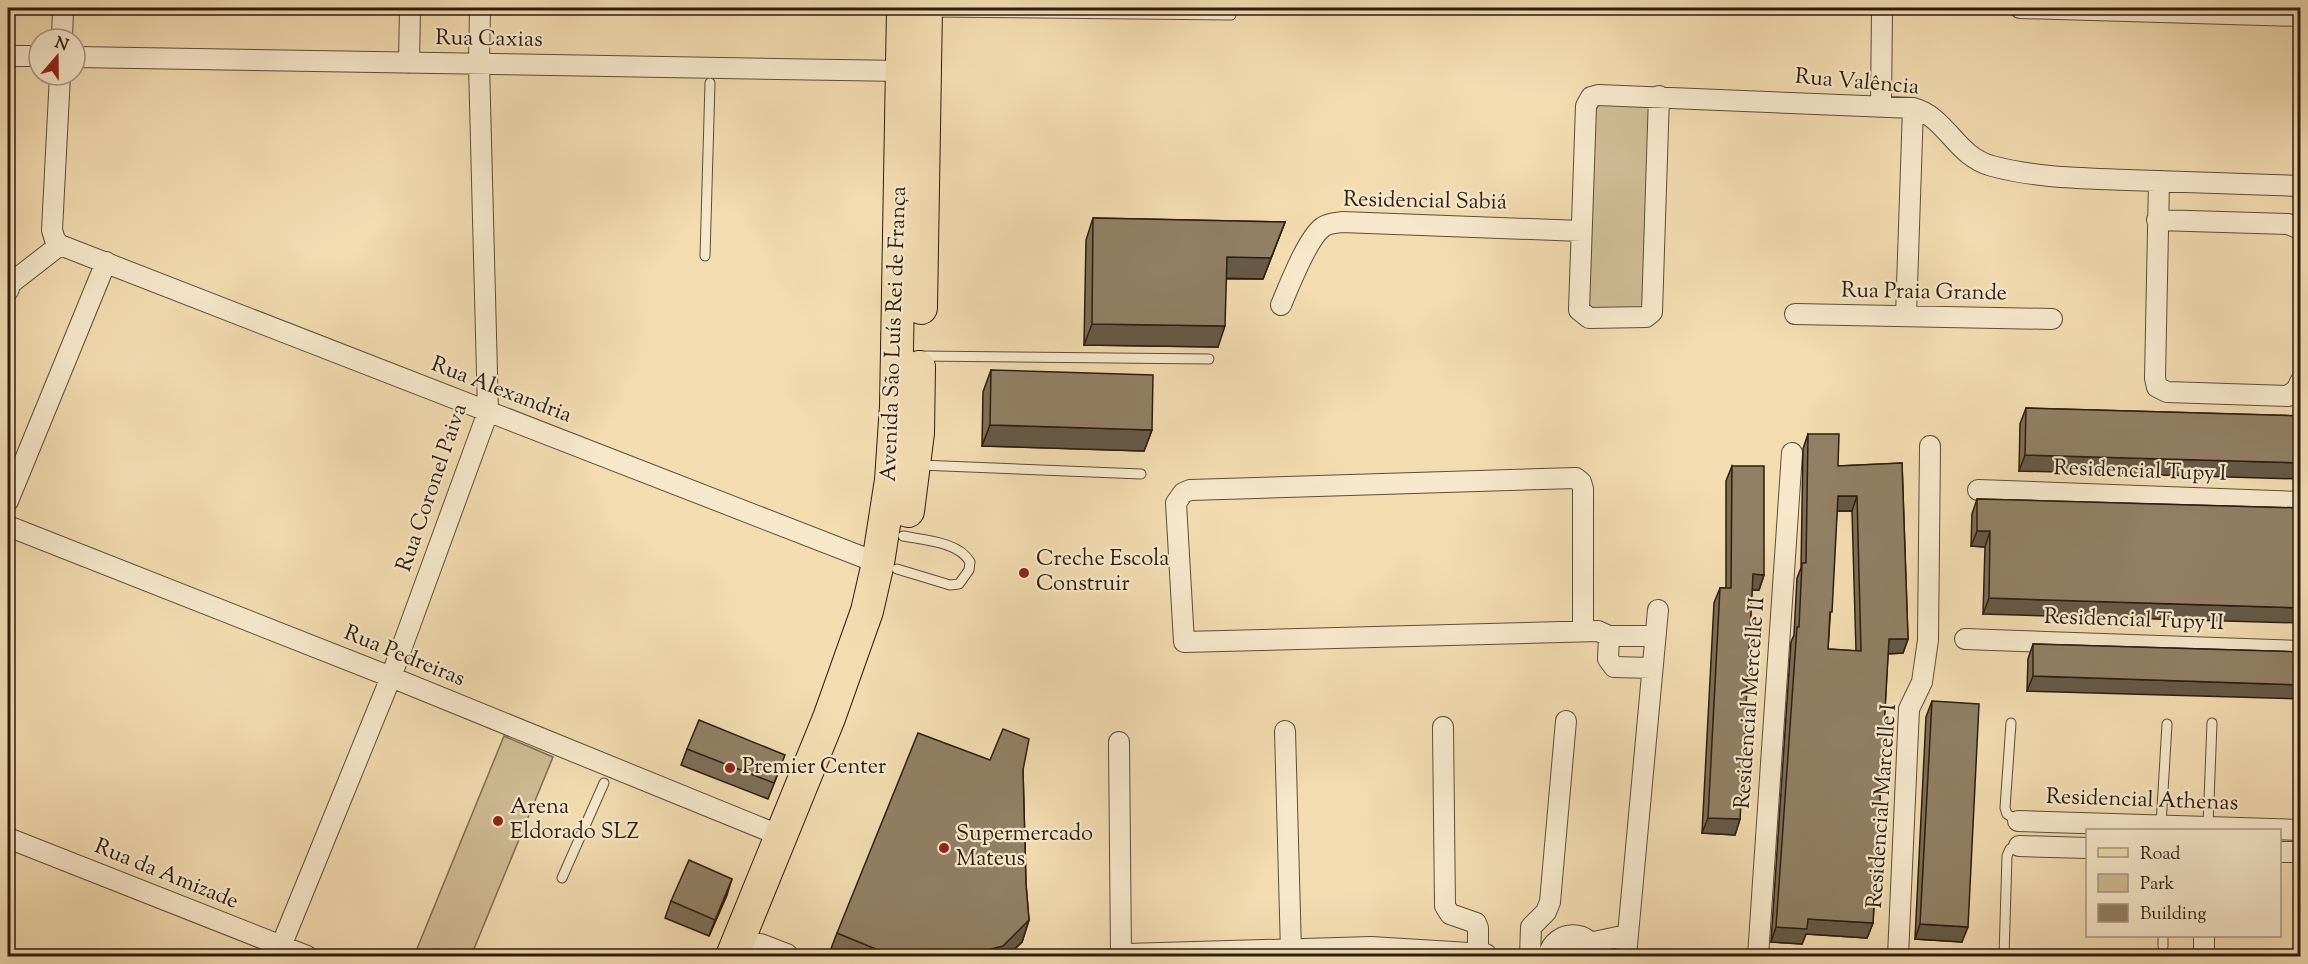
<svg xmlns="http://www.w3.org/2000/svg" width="2308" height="964" font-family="'Sorts Mill Goudy',serif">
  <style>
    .green { fill: #d0bc95; stroke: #7e6c54; stroke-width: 1.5 }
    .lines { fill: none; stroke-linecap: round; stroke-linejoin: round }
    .service-casing { stroke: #5d4d3a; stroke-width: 11 }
    .minor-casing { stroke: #5d4d3a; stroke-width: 22 }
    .tertiary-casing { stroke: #5d4d3a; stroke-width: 26 }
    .primary-casing { stroke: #2b1d13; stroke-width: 34 }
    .service { stroke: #f7e8cc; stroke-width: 9 }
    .minor { stroke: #f7e8cc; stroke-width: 20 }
    .tertiary { stroke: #f7e8cc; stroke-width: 24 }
    .primary { stroke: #f2dcb0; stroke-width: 32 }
    .wall { fill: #7e6e57; stroke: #2b1d13; stroke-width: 1.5; fill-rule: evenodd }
    .shaded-wall { fill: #665a47; stroke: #2b1d13; stroke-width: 1.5 }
    .building { fill: #928065; stroke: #2b1d13; stroke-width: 1.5; fill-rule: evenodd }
    .poi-dot { fill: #8f2418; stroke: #f7e8cc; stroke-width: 2 }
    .labels { text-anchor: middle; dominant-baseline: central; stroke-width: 4.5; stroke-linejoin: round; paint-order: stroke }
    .street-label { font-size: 22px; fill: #2b1d13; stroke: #f7e8cc }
    .poi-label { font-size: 22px; fill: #2b1d13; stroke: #f7e8cc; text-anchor: start }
  </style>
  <rect width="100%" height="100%" fill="#f2dcb0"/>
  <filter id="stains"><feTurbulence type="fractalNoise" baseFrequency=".00333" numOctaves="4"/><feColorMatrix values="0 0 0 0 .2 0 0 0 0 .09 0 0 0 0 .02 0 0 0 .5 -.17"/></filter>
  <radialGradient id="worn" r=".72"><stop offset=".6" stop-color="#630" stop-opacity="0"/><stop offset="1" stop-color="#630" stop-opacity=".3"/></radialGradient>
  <path class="green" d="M1601,103l50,2 -6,204 -51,1 -6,-7 6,-192z
    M504,736l49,21 -82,199h-57z"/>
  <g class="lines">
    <defs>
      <path id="service" d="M931,12l300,3
        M705,256l5,-173
        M919,356l290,3
        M920,465l221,9
        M897,569l53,16 9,-1 10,-14 1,-8c-11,-20 -46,-22 -67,-26
        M2011,723l-6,85 2,6 11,7
        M2161,825l6,-101
        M2208,826l4,-103
        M562,878l42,-95
        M2163,946v-10
        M2004,956l3,-100 3,-7 9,-3"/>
      <path id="minor" d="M2020,8l280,8
        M62,39l1,-31
        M8,56h31
        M75,57l827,14
        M409,63l1,-55
        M60,75l-8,155 3,10 5,5 818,318
        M1659,96l-7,216 -6,5 -57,1 -10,-8 7,-204 5,-9 7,-2 315,13c34,9 42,48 79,58 45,12 89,12 135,14 58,2 116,4 173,6
        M1881,106l1,-98
        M2159,181l-4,197 2,9 10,5 121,4 9,-7 3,-7
        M2157,220l131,4 12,5
        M8,291l3,-8 49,-38
        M1281,305c8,-19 27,-68 42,-78 5,-4 13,-4 19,-5l239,9
        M1795,314l257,5
        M1906,316l7,-208
        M1978,490l322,12
        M8,501l98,-239
        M8,526l383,151 390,159
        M1583,631v-142l-2,-7 -5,-4 -386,12 -7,3 -7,10 8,139 414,-11 11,5 -1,23 6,8 38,1
        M1609,636h46
        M1965,639l335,12
        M1443,727l2,179 5,8 26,9 2,5v28
        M1285,731l6,220
        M1119,742l2,214
        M2018,821l282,9
        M8,838l299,118
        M2019,846l69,2
        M2280,852h20
        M1589,943l38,-8
        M2204,948v-12
        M277,956l114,-279 97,-265 -9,-348 1,-56
        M1530,956l1,-29 15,-15 4,-10 16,-181
        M1626,956l32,-346
        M1758,956l34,-503
        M1898,956l11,-247 13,-27 6,-42 2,-194"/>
      <path id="tertiary" d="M736,947l24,-1 26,10
        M1126,956l245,-7 114,7
        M1550,956c7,-25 39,-25 46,0"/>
      <path id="primary" d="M921,308l5,-300
        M908,511l10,-78 1,-66
        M732,956l97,-238 38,-107 11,-48 13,-83 5,-74 7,-398"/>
    </defs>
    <use href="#service" class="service-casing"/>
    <use href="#minor" class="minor-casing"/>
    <use href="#tertiary" class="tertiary-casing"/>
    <use href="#primary" class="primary-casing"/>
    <use href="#service" class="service"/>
    <use href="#minor" class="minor"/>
    <use href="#tertiary" class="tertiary"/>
    <use href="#primary" class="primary"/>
  </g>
  <path class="wall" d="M1093,218l192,4 -22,57h-37l-8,68 -134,-2 2,-105z
    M991,370l161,60 -8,21 -162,-5 1,-54z
    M2026,408l275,8 -282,55 1,-47z
    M1808,434l30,32 64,-3 6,176 -5,14 -15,1 -15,269 -6,15 -61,-4 -4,10 -31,-2 20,-300 3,-7 3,-57 4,-10 2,-119zM1837,511h15l4,140 -28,-2z
    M1732,466l32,109 -5,15h-7l-12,229 -5,16 -33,-2 12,-230 6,-15h6v-107z
    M1977,499l324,9 -318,106 2,-67 -14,-1 1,-32z
    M2033,644l268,8 -274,39 1,-32z
    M1932,701l30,241 -47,-3 11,-222z
    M687,749l92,22 -11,28 -87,-34z
    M990,760l33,10 3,114 3,36 -7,22 -16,15h-172l-5,-3 8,-21z
    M727,895l-18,41 -44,-18 6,-17z"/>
  <path class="shaded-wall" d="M1285,222l-22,57 -44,-1 8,-21z
    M1092,324l133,2 -7,21 -134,-2z
    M990,425l162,5 -8,21 -162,-5z
    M2025,455l276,8v16l-282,-8z
    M1838,496h19l-5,15h-20z
    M1977,531h13l-5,16 -14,-1z
    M1753,574l11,1 -5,15h-12z
    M1989,598l312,10v15l-318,-9z
    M1889,639h19l-5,14 -19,1z
    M2033,676l268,9v14l-274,-8z
    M1708,818l32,1 -5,16 -33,-2z
    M732,879l-5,16 -18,41 6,-16z
    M1808,919l65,4 -6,15 -61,-4 -4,10 -31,-2 5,-15z
    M1029,920l-7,22 -16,15h-46z
    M1920,924l48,3 -6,15 -47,-3z"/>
  <path class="building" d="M1093,218l192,4 -14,36 -44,-1 -2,69 -133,-2z
    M991,370l162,5 -1,55 -162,-5z
    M2026,408l275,8v47l-276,-8z
    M1808,434h31l-1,32 64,-3 6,176h-19l-16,284 -65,-4 -1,10 -31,-2 21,-300h2l3,-64h4zM1838,496h19l4,155 -33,-2 2,-37h2z
    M1732,466h32v109l-11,-1 -13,245 -32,-1 12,-230h11z
    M1977,499l324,9v100l-312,-10 1,-67h-13z
    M2033,644l268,8v33l-268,-9z
    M1932,701l47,3 -11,223 -48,-3z
    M699,720l86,35 -11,28 -87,-34z
    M1003,729l26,10 -6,31 3,114 3,36 -26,26 -43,11h-65l-58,-24 81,-200 72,27z
    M689,860l43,19 -17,41 -44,-19z"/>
  <g class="poi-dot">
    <circle cx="1024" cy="573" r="6"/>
    <circle cx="730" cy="768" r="6"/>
    <circle cx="498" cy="821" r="6"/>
    <circle cx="944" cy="848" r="6"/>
  </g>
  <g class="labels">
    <g class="street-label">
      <text transform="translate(489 40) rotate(1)">Rua Caxias</text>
      <text transform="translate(1857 83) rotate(5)">Rua Valência</text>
      <text transform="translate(1425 202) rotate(1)">Residencial Sabiá</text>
      <text transform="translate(1924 293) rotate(1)">Rua Praia Grande</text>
      <text transform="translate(895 334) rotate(-88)">Avenida São Luís Rei de França</text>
      <text transform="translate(501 391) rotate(21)">Rua Alexandria</text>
      <text transform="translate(2140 472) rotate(2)">Residencial Tupy I</text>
      <text transform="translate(433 488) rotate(-71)">Rua Coronel Paiva</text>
      <text transform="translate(2134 621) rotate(2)">Residencial Tupy II</text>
      <text transform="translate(404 657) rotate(22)">Rua Pedreiras</text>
      <text transform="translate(1751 703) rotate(-86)">Residencial Mercelle II</text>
      <text transform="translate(2142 801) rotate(2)">Residencial Athenas</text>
      <text transform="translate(1883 806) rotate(-86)">Residencial Marcelle I</text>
      <text transform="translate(166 875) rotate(22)">Rua da Amizade</text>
    </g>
    <g class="poi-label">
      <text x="1036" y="560">Creche Escola<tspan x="1036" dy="25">Construir</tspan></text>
      <text x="742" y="768">Premier Center</text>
      <text x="510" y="808">Arena<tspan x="510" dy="25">Eldorado SLZ</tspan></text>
      <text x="956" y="835">Supermercado<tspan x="956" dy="25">Mateus</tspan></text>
    </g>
  </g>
  <rect width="2308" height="964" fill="none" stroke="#f2dcb0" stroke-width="30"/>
  <rect x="9" y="9" width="2290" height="946" fill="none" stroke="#2b1d13" stroke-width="3"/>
  <rect x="15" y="15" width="2278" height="934" fill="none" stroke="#2b1d13" stroke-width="1.5"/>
  <rect x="2086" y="829" width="195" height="108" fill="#f7e8cc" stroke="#a59782" stroke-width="1.5"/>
  <rect x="2098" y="848" width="30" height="9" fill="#f2dcb0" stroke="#a59782" stroke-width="1.5"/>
  <text x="2140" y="859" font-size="18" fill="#2b1d13">Road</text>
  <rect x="2098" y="874" width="30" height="18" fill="#d0bc95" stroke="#a59782" stroke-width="1.5"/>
  <text x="2140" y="889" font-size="18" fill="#2b1d13">Park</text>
  <rect x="2098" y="904" width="30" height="18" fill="#928065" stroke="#a59782" stroke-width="1.5"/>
  <text x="2140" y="919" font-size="18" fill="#2b1d13">Building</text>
  <g transform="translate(57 57) rotate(20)"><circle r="28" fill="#f7e8cc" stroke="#a59782" stroke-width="1.5"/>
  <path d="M0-4.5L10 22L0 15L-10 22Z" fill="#8f2418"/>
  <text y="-9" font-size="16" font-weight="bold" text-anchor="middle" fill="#2b1d13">N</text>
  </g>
  <rect width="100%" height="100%" filter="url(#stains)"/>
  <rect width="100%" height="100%" fill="url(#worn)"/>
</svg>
